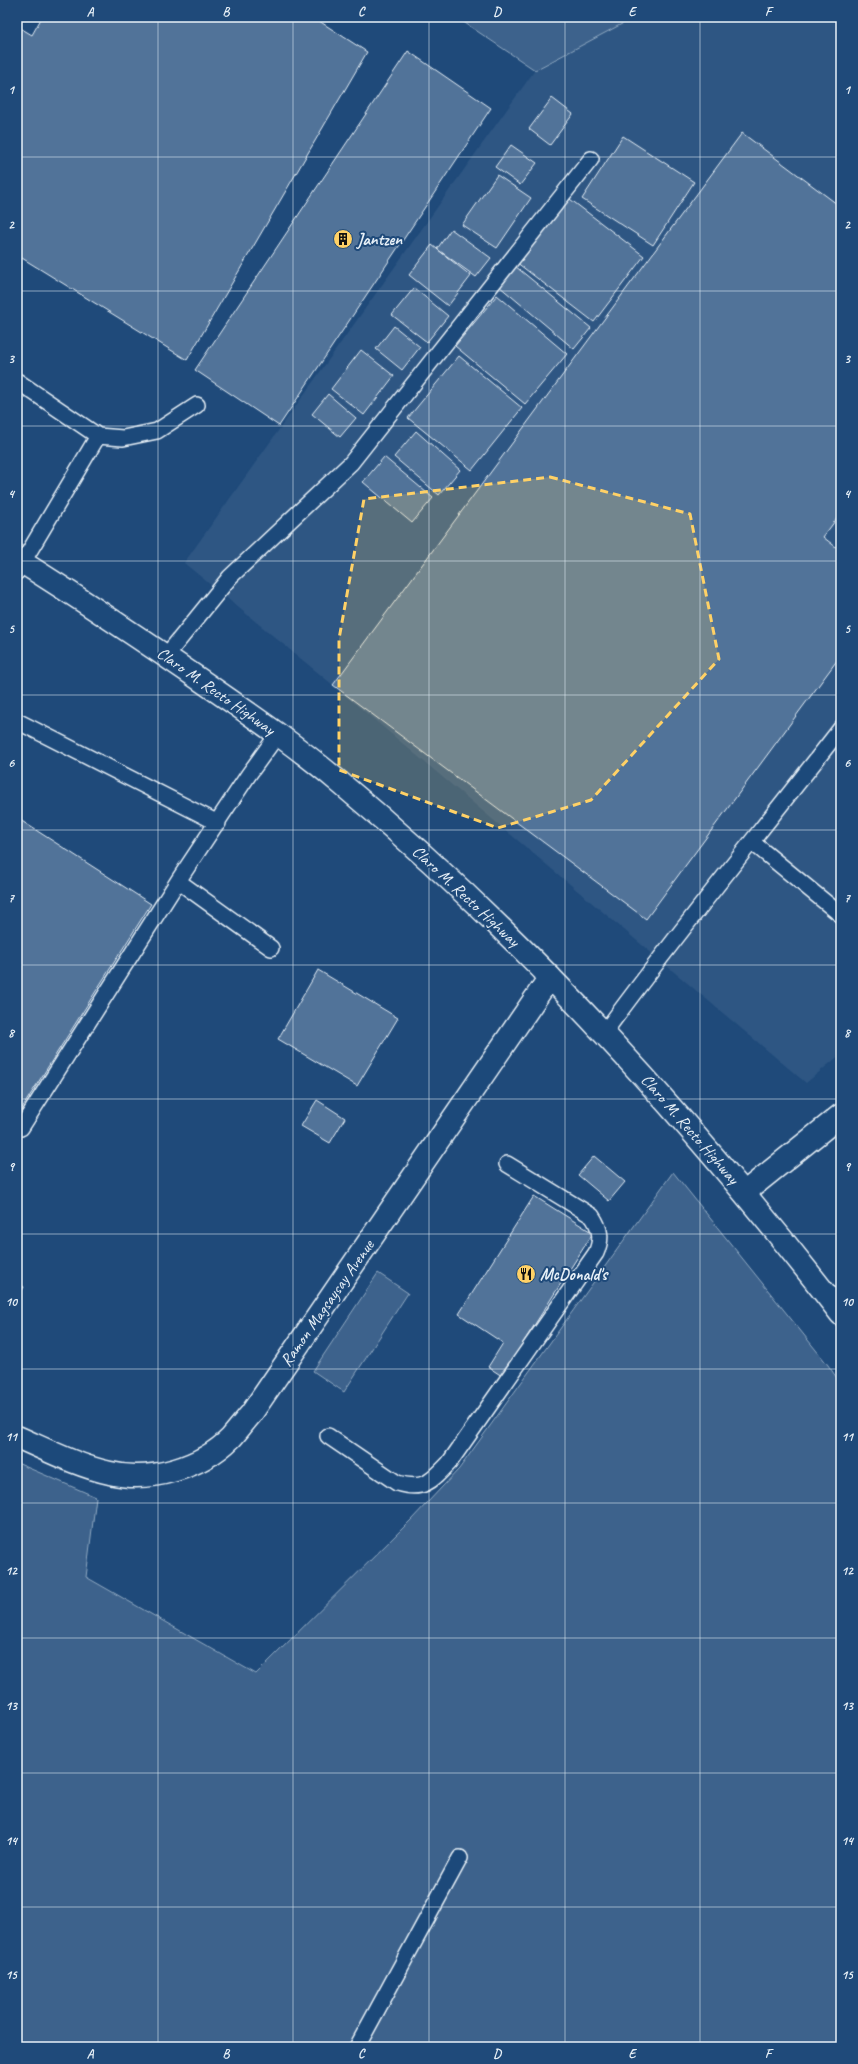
<svg xmlns="http://www.w3.org/2000/svg" width="858" height="2064" font-family="Caveat,sans-serif">
  <style>
    .built { fill: #2e5683 }
    .green { fill: #3c628c; stroke: #92aac2 }
    .building { fill: #517399; stroke: #e8f1f8 }
    .lines { fill: none; stroke-linecap: round; stroke-linejoin: round }
    .lane-casing { stroke: #e8f1f8; stroke-width: 18 }
    .street-casing { stroke: #e8f1f8; stroke-width: 25 }
    .primary-casing { stroke: #e8f1f8; stroke-width: 25 }
    .lane { stroke: #1f4a7a; stroke-width: 15 }
    .street { stroke: #1f4a7a; stroke-width: 22 }
    .primary { stroke: #1f4a7a; stroke-width: 22 }
    .marked { fill: #ffd166; fill-opacity: 0.2; stroke: #ffd166; stroke-width: 3; stroke-dasharray: 8 5; stroke-linejoin: round }
    .grid { fill: none; stroke: #e8f1f8; stroke-width: 1; stroke-opacity: 0.55 }
    .labels { text-anchor: middle; dominant-baseline: central; stroke-width: 4; stroke-linejoin: round; paint-order: stroke }
    .poi-label { font-size: 17px; font-weight: bold; fill: #e8f1f8; stroke: #1f4a7a; text-anchor: start }
    .street-label { font-size: 17px; fill: #e8f1f8; stroke: #1f4a7a }
    .neatline { fill: none; stroke: #e8f1f8; stroke-width: 1.5 }
    .grid-label { font-size: 13px; text-anchor: middle; font-weight: bold; fill: #e8f1f8 }
  </style>
  <rect width="100%" height="100%" fill="#1f4a7a"/>
  <filter id="ink" filterUnits="userSpaceOnUse"><feTurbulence type="fractalNoise" baseFrequency=".025" numOctaves="2"/><feDisplacementMap in="SourceGraphic" scale="8" xChannelSelector="R" yChannelSelector="G"/><feConvolveMatrix kernelMatrix="1 2 1 2 8 2 1 2 1" color-interpolation-filters="sRGB"/></filter>
  <g filter="url(#ink)">
    <path class="built" d="M635,17h206v1037l-35,29 -473,-398 -149,-122 351,-493z"/>
    <path class="green" d="M456,17h179l-100,53z
      M673,1172l155,193 13,19v663h-824v-584l79,34 -10,80 170,97 155,-154 48,-51z
      M378,1273l30,20 -64,99 -31,-21z"/>
    <path class="building" d="M42,17h271l54,35 -180,308 -170,-105v-229l15,9z
      M408,51l83,57 -212,318 -84,-56z
      M552,98l21,16 -23,31 -21,-16z
      M742,133l99,74v306l-18,24 18,14v104l-195,264 -313,-234z
      M623,136l71,46 -41,63 -71,-46z
      M511,145l26,18 -17,22 -25,-18z
      M497,175l34,23 -34,50 -35,-23z
      M566,196l78,60 -50,66 -78,-60z
      M451,229l40,29 -15,19 -39,-28z
      M432,245l39,31 -23,30 -39,-31z
      M515,266l76,62 -17,21 -75,-63z
      M414,288l34,28 -21,26 -35,-27z
      M497,295l70,59 -42,50 -70,-58z
      M394,326l26,21 -18,23 -26,-21z
      M361,350l33,26 -30,39 -33,-26z
      M459,356l63,52 -50,62 -64,-52z
      M328,394l28,24 -16,19 -28,-23z
      M416,431l44,39 -21,25 -45,-38z
      M384,457l49,41 -21,25 -49,-41z
      M17,818l134,86 -134,212z
      M318,970l80,48 -41,68 -79,-47z
      M317,1100l28,18 -15,25 -29,-17z
      M594,1156l31,26 -16,19 -31,-26z
      M534,1196l59,37 -91,143 -14,-9 15,-24 -44,-29z
      M17,1283l7,4 -7,11z"/>
    <g class="lines">
      <defs>
        <path id="lane" d="M17,381l81,55 25,2 34,-7 40,-26
          M17,572l81,-136
          M166,656l64,-79 121,-114 240,-304
          M17,721l201,102
          M752,842l89,73
          M271,948l-93,-67 71,-107 29,-40
          M604,1033c76,-104 158,-203 237,-305
          M21,1128l157,-247
          M328,1436l69,47c26,8 34,-1 52,-20l147,-210c6,-14 5,-24 -4,-37l-85,-52
          M357,2047l103,-189"/>
        <path id="street" d="M745,1192l96,-77
          M17,1437c30,13 61,29 93,36 41,10 92,-6 121,-35 7,-8 13,-16 20,-24l299,-437"/>
        <path id="primary" d="M17,559c67,42 133,86 198,131 42,29 84,58 123,91 189,157 353,339 503,533"/>
      </defs>
      <use href="#lane" class="lane-casing"/>
      <use href="#street" class="street-casing"/>
      <use href="#primary" class="primary-casing"/>
      <use href="#lane" class="lane"/>
      <use href="#street" class="street"/>
      <use href="#primary" class="primary"/>
    </g>
  </g>
  <path class="marked" d="M550,477l140,37 29,145 -128,141 -93,28 -159,-58v-131l25,-140z"/>
  <path class="grid" d="M158,17v2030M293,17v2030M429,17v2030M565,17v2030M700,17v2030M17,157h824M17,291h824M17,426h824M17,561h824M17,695h824M17,830h824M17,965h824M17,1099h824M17,1234h824M17,1369h824M17,1503h824M17,1638h824M17,1773h824M17,1907h824"/>
  <defs>
    <symbol id="building-disc" viewBox="-11 -11 22 22"><circle r="9.5" fill="#ffd166" stroke="#1f4a7a"/><path d="M-4-6H4V6H1V3H-1V6H-4ZM-2.5-4.3h1.7v1.8h-1.7ZM.8-4.3h1.7v1.8H.8ZM-2.5-1h1.7V.8h-1.7ZM.8-1h1.7V.8H.8Z" fill="#111"/></symbol>
    <symbol id="restaurant-disc" viewBox="-11 -11 22 22"><circle r="9.5" fill="#ffd166" stroke="#1f4a7a"/><path d="M-5-6h1v4h1v-4h1v4h1v-4h1v5L-1.5 .5V6h-2V.5L-5-1ZM5-6V6H3V1.5H1.5Q1.5-4 5-6Z" fill="#111"/></symbol>
  </defs>
  <g fill-rule="evenodd">
    <use href="#building-disc" x="332" y="228" width="22" height="22"/>
    <use href="#restaurant-disc" x="515" y="1263" width="22" height="22"/>
  </g>
  <g class="labels">
    <g class="poi-label">
      <text x="357" y="239">Jantzen</text>
      <text x="540" y="1274">McDonald's</text>
    </g>
    <g class="street-label">
      <text transform="translate(216 691) rotate(35)">Claro M. Recto Highway</text>
      <text transform="translate(466 896) rotate(43)">Claro M. Recto Highway</text>
      <text transform="translate(690 1129) rotate(49)">Claro M. Recto Highway</text>
      <text transform="translate(327 1303) rotate(-55)">Ramon Magsaysay Avenue</text>
    </g>
  </g>
  <rect width="858" height="2064" fill="none" stroke="#1f4a7a" stroke-width="44"/>
  <rect x="22" y="22" width="814" height="2020" class="neatline"/>
  <g class="grid-label">
    <text x="90" y="16">A</text>
    <text x="226" y="16">B</text>
    <text x="361" y="16">C</text>
    <text x="497" y="16">D</text>
    <text x="632" y="16">E</text>
    <text x="768" y="16">F</text>
    <text x="11" y="94">1</text>
    <text x="847" y="94">1</text>
    <text x="11" y="229">2</text>
    <text x="847" y="229">2</text>
    <text x="11" y="363">3</text>
    <text x="847" y="363">3</text>
    <text x="11" y="498">4</text>
    <text x="847" y="498">4</text>
    <text x="11" y="633">5</text>
    <text x="847" y="633">5</text>
    <text x="11" y="767">6</text>
    <text x="847" y="767">6</text>
    <text x="11" y="902">7</text>
    <text x="847" y="902">7</text>
    <text x="11" y="1037">8</text>
    <text x="847" y="1037">8</text>
    <text x="11" y="1171">9</text>
    <text x="847" y="1171">9</text>
    <text x="11" y="1306">10</text>
    <text x="847" y="1306">10</text>
    <text x="11" y="1441">11</text>
    <text x="847" y="1441">11</text>
    <text x="11" y="1575">12</text>
    <text x="847" y="1575">12</text>
    <text x="11" y="1710">13</text>
    <text x="847" y="1710">13</text>
    <text x="11" y="1845">14</text>
    <text x="847" y="1845">14</text>
    <text x="11" y="1979">15</text>
    <text x="847" y="1979">15</text>
    <text x="90" y="2058">A</text>
    <text x="226" y="2058">B</text>
    <text x="361" y="2058">C</text>
    <text x="497" y="2058">D</text>
    <text x="632" y="2058">E</text>
    <text x="768" y="2058">F</text>
  </g>
</svg>
